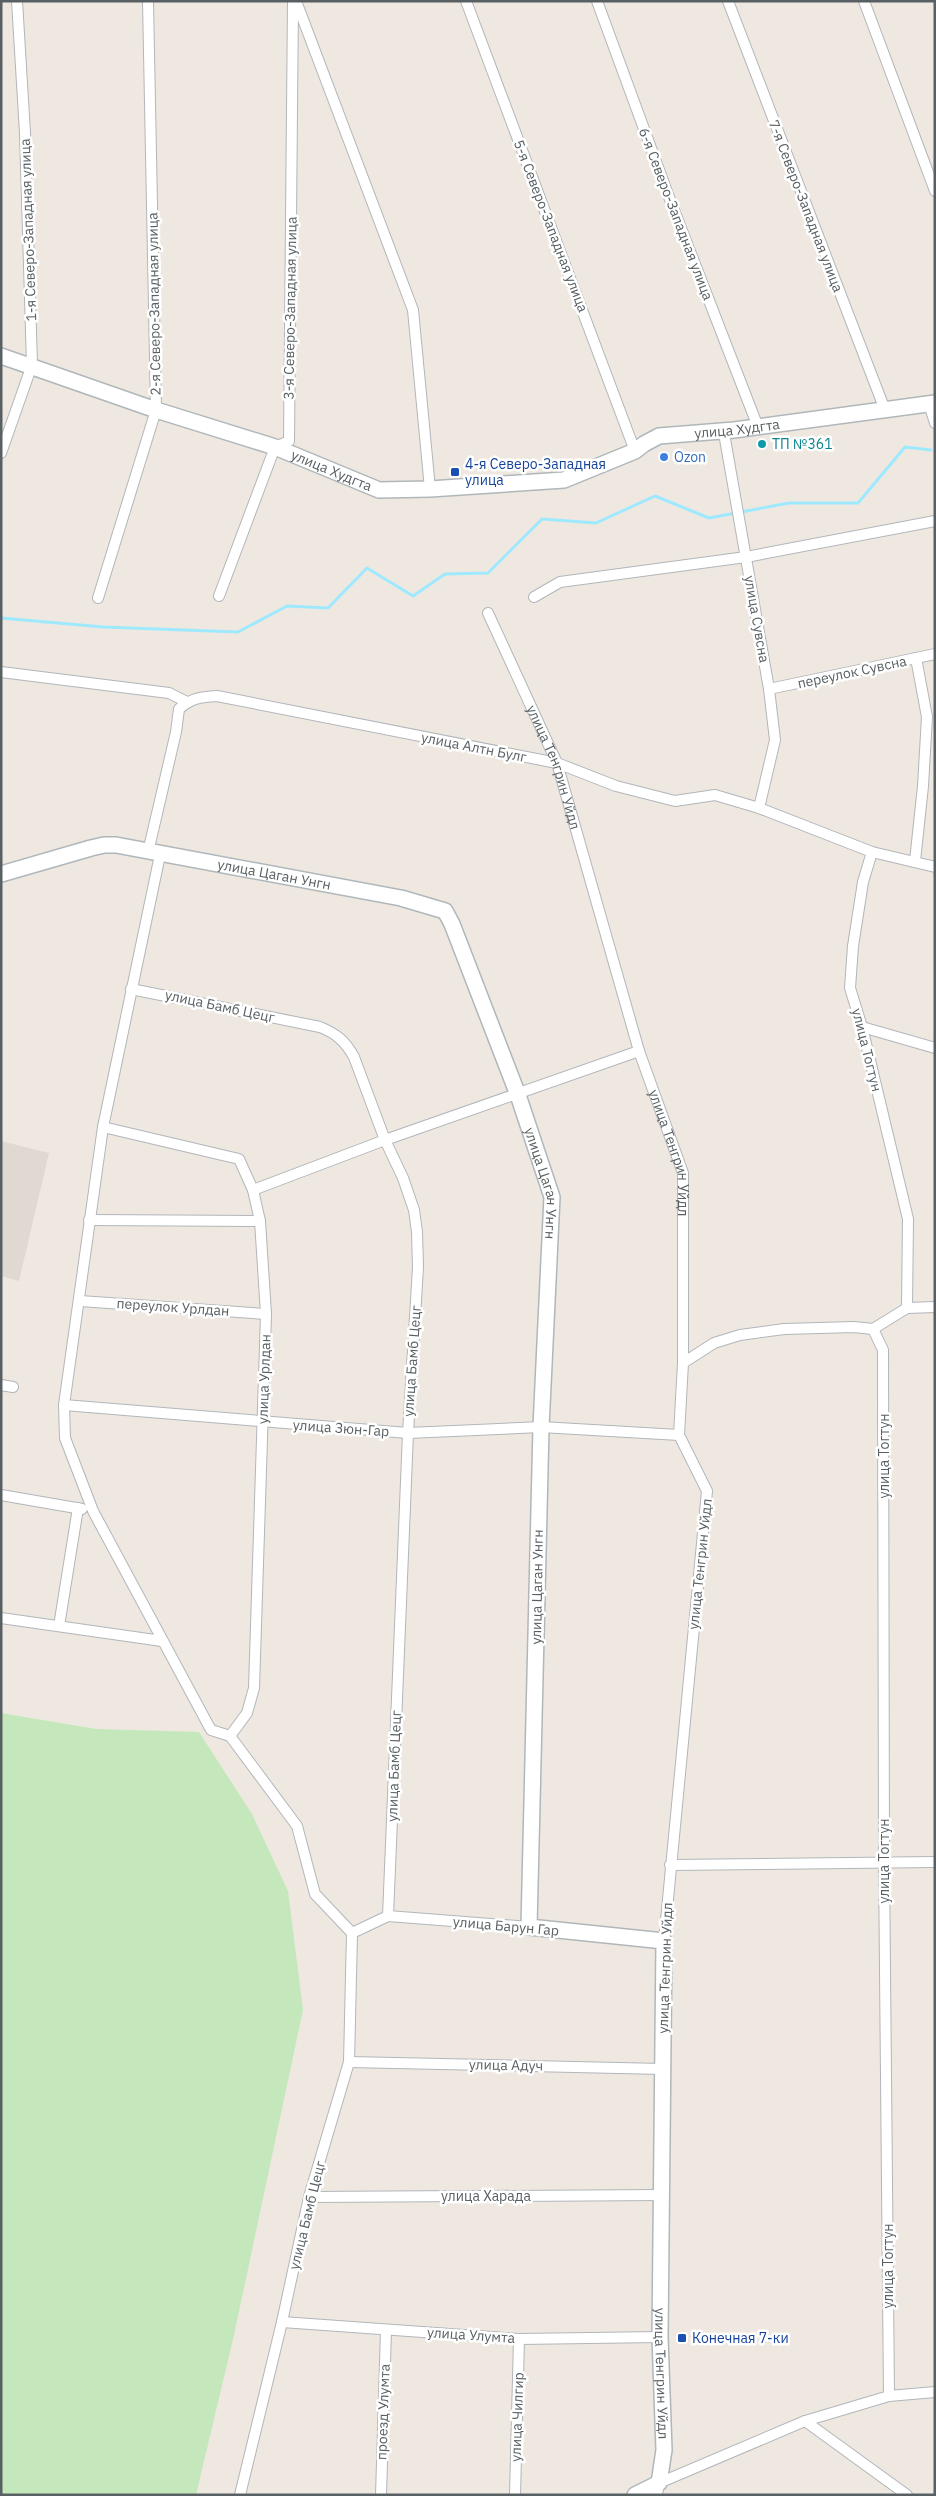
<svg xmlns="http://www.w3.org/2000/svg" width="936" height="2496" font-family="'IBM Plex Sans',sans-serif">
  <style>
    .education { fill: #e0d9d2 }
    .green { fill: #c4e8bb }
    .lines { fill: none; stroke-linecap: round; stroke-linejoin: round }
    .stream { stroke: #9fe9ff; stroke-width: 3 }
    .street-casing { stroke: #b2b6ba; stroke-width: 12 }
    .secondary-casing { stroke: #b0b7ba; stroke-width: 18 }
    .street { stroke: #fff; stroke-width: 10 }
    .secondary { stroke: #fff; stroke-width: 15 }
    .culture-dot { fill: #0f9aa8; stroke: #fff; stroke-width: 2 }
    .shop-dot { fill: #3f7fe0; stroke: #fff; stroke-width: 2 }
    .transit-dot { fill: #1a4fb4; stroke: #fff; stroke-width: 2 }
    .labels { text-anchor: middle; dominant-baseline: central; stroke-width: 5; stroke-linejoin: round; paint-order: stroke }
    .street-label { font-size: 14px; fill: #596063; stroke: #fff }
    .culture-label { font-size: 14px; fill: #0d838f; stroke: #fff; text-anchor: start }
    .shop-label { font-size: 14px; fill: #366cbe; stroke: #fff; text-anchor: start }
    .transit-label { font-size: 14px; fill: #164399; stroke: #fff; text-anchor: start }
  </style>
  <rect width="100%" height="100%" fill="#eee8e1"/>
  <path class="education" d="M1,1141l48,12 -30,128 -18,-5z"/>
  <path class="green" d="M1,1713l95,16 103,3 53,82 36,77 15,119 -69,325 -38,160h-195z"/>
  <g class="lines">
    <path class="stream" d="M1,618l102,9 135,5 49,-26 41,2 39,-40 46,28 32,-22 43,-1 54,-54 54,4 59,-27 54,22 80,-15h69l47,-56 26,3"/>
    <defs>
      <g id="street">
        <path d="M296,1l117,309 17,179"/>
        <path d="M466,1l169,450"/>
        <path d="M597,1l72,196 89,230"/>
        <path d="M728,1l157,409"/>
        <path d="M864,1l71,190"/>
        <path d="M929,404l6,19"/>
        <path d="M722,431l3,8 44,250 6,51 -16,68"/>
        <path d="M1,453l31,-88 -7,-232 -8,-132"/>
        <path d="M219,596l56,-149 14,-6 4,-440"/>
        <path d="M534,597l26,-15 186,-25 189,-36"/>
        <path d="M98,598l58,-188 -8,-409"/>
        <path id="s1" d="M488,613l69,150 82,288 44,122v190l-4,72 28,56 -43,450"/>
        <path d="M1,672l168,21 18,9"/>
        <path d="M769,689l166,-35"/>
        <path d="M148,852l28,-120 3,-23c12,-11 22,-12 38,-13l340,67 59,23 59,15 40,-6 44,13 113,44 63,15"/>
        <path d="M872,852l-9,30 -10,64 -3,42 12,39 46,192 -1,89"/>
        <path d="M160,855l-57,272 -39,278 1,33 28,73 118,219 19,6 67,90 18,68 37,39"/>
        <path d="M915,861l8,-75 4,-69 -11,-59"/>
        <path d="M131,989l189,38c17,7 25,14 34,30l31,83 18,38 11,32 3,22 1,35 -10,166 -20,483"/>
        <path d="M862,1027l73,21"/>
        <path d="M103,1127l136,32 14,31 7,31 6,93 -12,374 -7,25 -17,23"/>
        <path d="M253,1190l132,-50 254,-89"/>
        <path d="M89,1220l171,1"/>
        <path d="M80,1301l186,13"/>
        <path d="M873,1329l10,21 1,514 5,532"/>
        <path d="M683,1363l31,-20 26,-8 44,-6 70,-2 19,2 34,-21 28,-1"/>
        <path d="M1,1385l12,2"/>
        <path d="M64,1405l344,28 133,-6 138,8"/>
        <path d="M1,1495l81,14"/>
        <path d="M1,1618l161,23"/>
        <path d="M59,1626l19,-118"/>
        <path d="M670,1865l265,-3"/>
        <path d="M352,1933l36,-17 141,11"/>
        <path d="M349,2062l314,7"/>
        <path d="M309,2197l354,-2"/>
        <path d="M282,2322l237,17 141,-2"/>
        <path d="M805,2421l102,74"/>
        <path d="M240,2495l42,-173 27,-125 40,-135 3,-129"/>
        <path d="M381,2495l5,-165"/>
        <path d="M515,2495l4,-156"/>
        <path d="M657,2495l2,-12 146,-62 84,-25 46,-4"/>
      </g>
      <g id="secondary">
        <path id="s2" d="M1,356l155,54 119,37 104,43 51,-1 134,-9 71,-29 9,-7 15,-8 75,-6 201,-27"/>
        <path id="s3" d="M1,874l90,-26 13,-3h12l285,53 44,13 7,13 66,171 34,102 -11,230 -12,500 135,14 -4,396 4,113 -5,33 -24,12"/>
      </g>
    </defs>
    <use href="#street" class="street-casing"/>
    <use href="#secondary" class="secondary-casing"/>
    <use href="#street" class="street"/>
    <use href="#secondary" class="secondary"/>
  </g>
  <circle class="culture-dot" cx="762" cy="444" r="5"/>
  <circle class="shop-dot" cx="664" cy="457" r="5"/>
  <g class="transit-dot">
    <rect x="450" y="467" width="10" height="10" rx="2.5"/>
    <rect x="677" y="2333" width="10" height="10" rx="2.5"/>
  </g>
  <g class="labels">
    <g class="street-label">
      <text transform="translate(806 206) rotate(69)">7-я Северо-Западная улица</text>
      <text transform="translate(676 214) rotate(69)">6-я Северо-Западная улица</text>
      <text transform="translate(551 226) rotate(69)">5-я Северо-Западная улица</text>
      <text transform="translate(28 230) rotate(-92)">1-я Северо-Западная улица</text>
      <text transform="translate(154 304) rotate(-91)">2-я Северо-Западная улица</text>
      <text transform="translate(290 308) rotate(-89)">3-я Северо-Западная улица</text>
      <text stroke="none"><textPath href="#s2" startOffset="770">улица Худгта</textPath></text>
      <text stroke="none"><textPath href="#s2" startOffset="350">улица Худгта</textPath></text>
      <text transform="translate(757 619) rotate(80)">улица Сувсна</text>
      <text transform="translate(852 672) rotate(-12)">переулок Сувсна</text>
      <text transform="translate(474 747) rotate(11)">улица Алтн Булг</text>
      <text stroke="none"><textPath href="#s1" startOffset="168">улица Тенгрин Уйдл</textPath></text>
      <text stroke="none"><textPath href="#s3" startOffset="280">улица Цаган Унгн</textPath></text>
      <text transform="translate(220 1006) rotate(12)">улица Бамб Цецг</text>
      <text transform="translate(867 1050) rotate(76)">улица Тогтун</text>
      <text stroke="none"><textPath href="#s1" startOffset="572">улица Тенгрин Уйдл</textPath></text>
      <text stroke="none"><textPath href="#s3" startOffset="745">улица Цаган Унгн</textPath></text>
      <text transform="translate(173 1307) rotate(4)">переулок Урлдан</text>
      <text transform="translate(412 1361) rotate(-86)">улица Бамб Цецг</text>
      <text transform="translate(264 1379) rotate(-88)">улица Урлдан</text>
      <text transform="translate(341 1428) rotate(4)">улица Зюн-Гар</text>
      <text transform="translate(884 1456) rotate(-90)">улица Тогтун</text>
      <text transform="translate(700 1564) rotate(-84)">улица Тенгрин Уйдл</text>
      <text transform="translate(537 1587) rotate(-89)">улица Цаган Унгн</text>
      <text transform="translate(394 1766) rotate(-88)">улица Бамб Цецг</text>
      <text transform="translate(884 1861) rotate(-90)">улица Тогтун</text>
      <text transform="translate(506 1926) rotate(5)">улица Барун Гар</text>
      <text transform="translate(665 1968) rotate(-88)">улица Тенгрин Уйдл</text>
      <text transform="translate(506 2065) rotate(1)">улица Адуч</text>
      <text x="486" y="2196">улица Харада</text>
      <text transform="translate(307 2215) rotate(-76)">улица Бамб Цецг</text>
      <text transform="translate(888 2266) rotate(-90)">улица Тогтун</text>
      <text transform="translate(471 2335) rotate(4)">улица Улумта</text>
      <text stroke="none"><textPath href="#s3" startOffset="2059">улица Тенгрин Уйдл</textPath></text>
      <text transform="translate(383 2412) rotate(-88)">проезд Улумта</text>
      <text transform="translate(517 2417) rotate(-88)">улица Чилгир</text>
    </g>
    <g class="culture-label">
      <text x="772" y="444">ТП №361</text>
    </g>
    <g class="shop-label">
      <text x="674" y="457">Ozon</text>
    </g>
    <g class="transit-label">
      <text x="465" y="464">4-я Северо-Западная<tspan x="465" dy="16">улица</tspan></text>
      <text x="692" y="2338">Конечная 7-ки</text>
    </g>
  </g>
  <rect width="936" height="2496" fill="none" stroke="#596063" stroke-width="5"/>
</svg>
